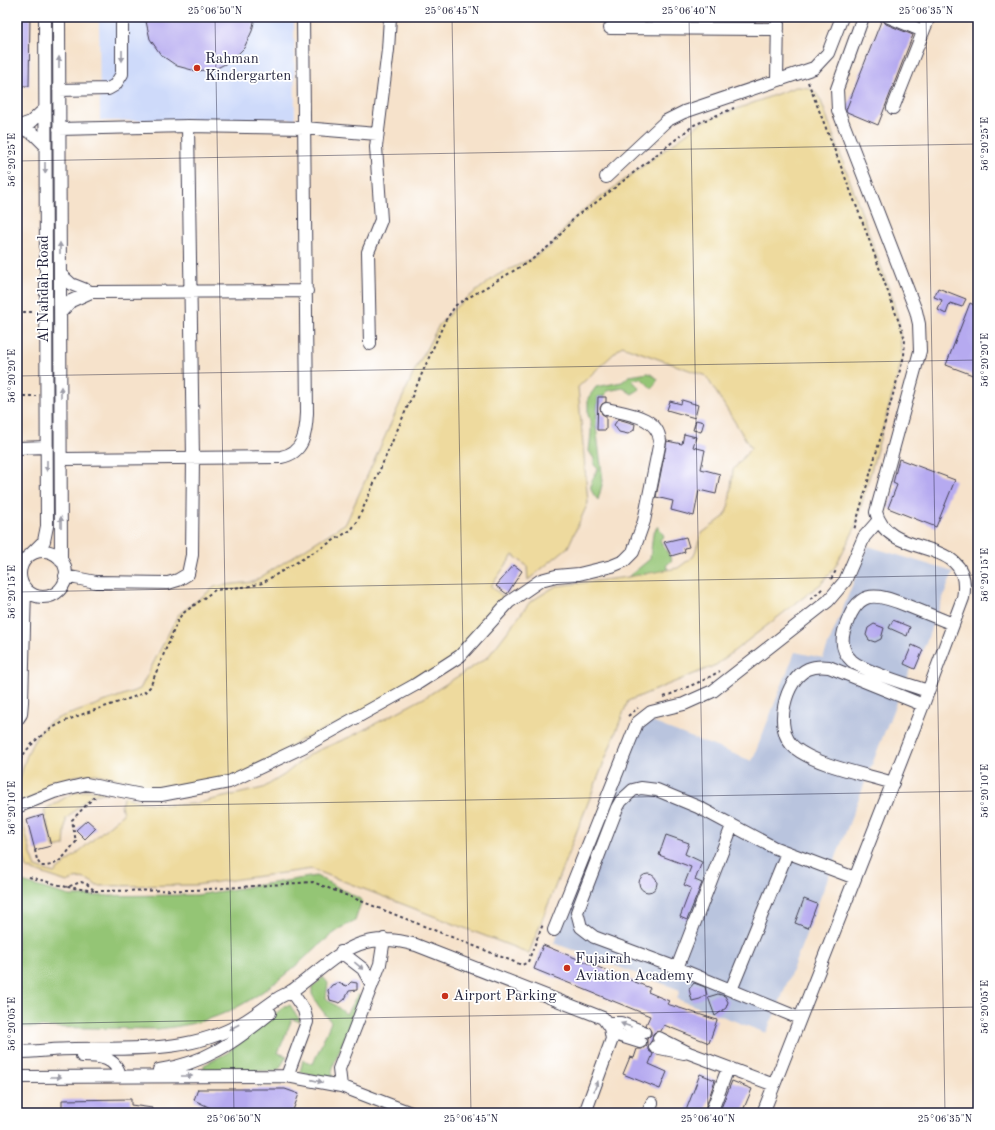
<svg xmlns="http://www.w3.org/2000/svg" width="995" height="1130" font-family="'Old Standard TT',serif">
  <style>
    .built { fill: #cedafa }
    .industrial { fill: #b9c4de }
    .green { fill: #94c575; stroke: #5b7458 }
    .sand { fill: #eeda9e; stroke: #887e6c }
    .building { fill: #b6aaf0 }
    .lines { fill: none; stroke-linecap: round; stroke-linejoin: round }
    .minor-casing { stroke: #423f51; stroke-width: 14 }
    .path { stroke: #423f51; stroke-width: 2; stroke-dasharray: 3 3; stroke-linecap: butt }
    .minor { stroke: #fff; stroke-width: 12 }
    .oneway { fill: #9c9ca7 }
    .ticks { fill: none; stroke: #22223b; stroke-width: 1; stroke-opacity: 0.45 }
    .poi-dot { fill: #c8321e; stroke: #fff; stroke-width: 1.5 }
    .labels { text-anchor: middle; dominant-baseline: central; stroke-width: 3.5; stroke-linejoin: round; paint-order: stroke }
    .poi-label { font-size: 15px; fill: #22223b; stroke: #fff; text-anchor: start }
    .street-label { font-size: 15px; fill: #22223b; stroke: #fff }
    .neatline { fill: none; stroke: #22223b; stroke-width: 1.5 }
    .ticks-label { font-size: 10px; text-anchor: middle; fill: #22223b }
  </style>
  <rect width="100%" height="100%" fill="#fff"/>
  <filter id="ink" filterUnits="userSpaceOnUse"><feTurbulence type="fractalNoise" baseFrequency=".025" numOctaves="2"/><feDisplacementMap in="SourceGraphic" scale="8" xChannelSelector="R" yChannelSelector="G"/><feConvolveMatrix kernelMatrix="1 2 1 2 8 2 1 2 1" color-interpolation-filters="sRGB"/></filter>
  <filter id="wash" filterUnits="userSpaceOnUse"><feTurbulence type="fractalNoise" baseFrequency=".012" numOctaves="4" result="noise"/><feDisplacementMap in="SourceGraphic" scale="16" xChannelSelector="R" yChannelSelector="G"/><feGaussianBlur stdDeviation="0.9" result="paint"/><feColorMatrix in="noise" values="0 0 0 0 0 0 0 0 0 0 0 0 0 0 0 0 0 1.4 0 .05"/><feComposite in="paint" operator="in"/></filter>
  <g filter="url(#wash)">
    <rect width="100%" height="100%" fill="#f6e2cb"/>
    <path class="built" d="M99,17h195l1,102 -195,2z"/>
    <path class="industrial" d="M868,546l85,26 -30,78 -8,19 -4,-2 -12,28 -122,314 -11,24 -89,-34 3,-9 -126,-47 87,-219 8,-3 103,40 43,-109 28,6z"/>
    <path class="green" d="M649,373l9,6 -6,10 -11,-11 -9,2 8,9 -8,5 -9,-6 -16,3 -2,5 -7,1 -2,29 7,55 -5,19c-11,-12 -8,-17 0,-31l-4,-4v-6l-5,-8 2,-18v-12l-3,-6v-17l8,-11 26,-5 7,-6z
      M658,526l6,10 -4,4 12,20 -6,6 3,4 -41,7 22,-18 3,-26z
      M316,876l46,24 -7,21c-21,9 -39,27 -56,42 -47,40 -79,60 -142,66l-140,-2v-120l5,-25 48,14 127,-1z
      M323,977l5,6 -2,15 20,16 12,-20 3,4 -27,66 -2,8 1,8 -33,-8 3,-12 10,4 18,-42 -13,-17 -6,-11v-6z
      M290,1005l11,17 -9,-3 -14,34 9,3 -8,13 -6,2 -69,-1v-5l23,-12 58,-47z"/>
    <path class="sand" d="M796,87c13,0 19,2 25,14l71,196 7,26 3,37 -47,168 -20,39 -13,16 -106,82 -88,36 -99,252 -217,-84 -117,16 -98,1c-11,-9 -18,-10 -30,-4l-40,-14 -10,-35v-16l5,2 9,35 5,13 18,6 69,-59 -2,-9 3,-9 18,6 27,3 25,-1 69,-16 21,-13 26,-21 42,-18 72,-38 64,-41 42,-55 26,-16 72,-9 50,-9 16,-12 7,-22 24,-18 4,-12 4,-34 18,-22 -45,-72 -84,-30 -44,41 10,116 -20,44 -40,33 -1,-14 -14,-11 -22,31 18,16 -35,40 -54,40 -78,40 -42,18 -27,23 -19,10 -88,17 -70,-16 -21,2 -22,9 -14,9 -22,11c0,-24 11,-66 31,-81 9,-7 22,-10 31,-13 21,-8 41,-15 61,-22l38,-74 38,-29 37,-4 93,-59 68,-151 25,-47 18,-19 39,-30 35,-17 19,-12 26,-31 126,-94z
      M91,790l21,2 -21,3 -25,24 -2,27 -10,2 -10,-38 31,-18z"/>
    <g id="blocks">
      <path class="building" d="M17,17h13l-1,69h-12z
        M145,17h109v5l-2,9 -8,17 -13,13 -16,8 -19,2 -19,-5 -16,-11 -11,-16z
        M882,19l4,5 27,11 -35,90 -31,-13 -1,-2z
        M938,288l28,11 -4,8 -12,-4 -4,11 -8,-4 4,-10 -8,-3z
        M970,303l8,4v70l-32,-12z
        M598,397h8v5l-4,2 -2,4 2,6 4,2v14h-9z
        M682,400l16,5 -3,13 -28,-8 3,-9 11,3z
        M618,419l17,5 -1,6 -6,4 -9,-2 -5,-7z
        M696,420l8,2 -3,10 -8,-2z
        M684,434l12,3 -3,10 12,3 -4,19 19,5 -4,20 -17,-4 -5,26 -23,-6 2,-9 -17,-4 11,-56 15,3z
        M899,459l56,21 -19,47 -48,-19 9,-23 -4,-2z
        M686,537l3,10 -5,1 1,4 -14,4 -7,-14z
        M514,565l8,6 -15,23 -11,-8z
        M893,620l17,7 -3,9 -18,-8z
        M874,624l10,4 -3,11 -6,3 -6,-2 -3,-5 2,-7z
        M912,645l11,5 -8,19 -11,-5z
        M43,815l8,31 -16,4 -8,-30z
        M87,820l9,8 -11,11 -9,-9z
        M666,835l23,8 -4,11 17,8 -7,18 7,3 -15,37 -7,-3 11,-29 -7,-3 7,-18 -32,-12z
        M639 883a9 9 0 1 1 18 0a9 9 0 1 1-18 0Z
        M804,899l13,5 -9,24 -13,-5z
        M543,945l107,43 -2,4 21,9 -2,3 50,16 -8,23 -45,-18 -3,6 -6,1 -2,2 -1,6 -4,6v4l5,4 -4,10 18,8 -7,17 -37,-15 7,-17 4,1 3,-9h5l5,-4v-6l4,-4v-4l-5,-6 4,-9 -116,-47z
        M351,982l6,1v7l-8,1 -4,8 -5,4 -10,-3 -2,-10 4,-5 6,-2 9,3z
        M694,983l11,4 2,8 -7,4 -8,2 -3,-12z
        M718,994l7,2 3,6 -2,6 -11,8 -7,-19z
        M700,1074l15,6 -11,33h-19z
        M732,1081l20,8 -10,24h-23z
        M198,1089h87l14,5 -7,19h-71l-27,-13z
        M131,1099v6l21,3v5h-90v-13z"/>
    </g>
  </g>
  <g filter="url(#ink)">
    <use href="#blocks" fill-opacity="0" stroke="#423f51" stroke-width="1"/>
    <g class="lines">
      <defs>
        <path id="minor" d="M59,17l2,544
          M889,17l34,14
          M610,28l168,1
          M777,80l1,-63
          M59,90l49,-1 7,-4 7,-11v-57
          M893,108l36,-91
          M17,127l14,-5 14,-13
          M19,127l15,7 11,11
          M59,129l129,-3 116,2 73,6
          M606,177l60,-56 18,-9 130,-44 14,-15 14,-36
          M60,274l11,10 20,8 216,-1
          M61,312l10,-11 20,-9
          M370,344l-2,-92 13,-32 -5,-73 12,-97 2,-33
          M17,448l30,-1
          M62,459l219,-2c23,-4 25,-24 26,-44l-4,-396
          M20 574a23 23 0 1 1 46 0a23 23 0 1 1-46 0Z
          M31,554l13,-13 3,-15 -2,-509
          M65,576l31,6 72,1 10,-3 10,-6 4,-19 1,-97 -5,-332
          M928,691c-18,-6 -63,-19 -76,-30 -9,-8 -11,-19 -8,-30 13,-41 28,-40 64,-25 15,6 30,12 45,18
          M17,720l4,-6 1,-12 3,-114
          M893,783c-28,-9 -75,-17 -98,-35 -23,-18 -10,-69 13,-79 7,-3 14,-3 21,-2l94,38
          M17,807l37,-15 32,-8 56,11h19l68,-13 74,-35 112,-62 45,-29 49,-54 32,-22 15,-4 23,-2 33,-8 12,-5 9,-9 11,-31 16,-80c-2,-25 -33,-27 -53,-32
          M554,930l83,-207 14,-11 33,-8 29,-13 115,-90 17,-20 19,-44 14,-16
          M341,952l22,17 9,16
          M677,968l55,-142
          M731,990l56,-137
          M799,1018l-122,-50 -83,-31 -13,-10 -4,-15 3,-8 37,-96 4,-7 12,-11 8,-2 16,2 41,17 75,40 82,31
          M607,1023h14l23,9
          M611,1033l29,9
          M659,1038l30,15 85,32
          M655,1047l29,6
          M17,1052c19,0 38,-3 57,-3 58,-1 117,4 168,-26 12,-7 23,-16 35,-24 5,-4 11,-5 16,-9 43,-31 64,-63 123,-45l187,73 7,10 2,11 -27,74
          M82,1056c17,0 34,1 38,20
          M159,1070c45,-6 77,-29 111,-57
          M287,1076l20,-54 -3,-12 -13,-19
          M17,1077l270,-1 54,10 70,27
          M341,1086l-2,-17 41,-105 4,-25
          M648,1113l4,-10
          M711,1113l17,-45
          M763,1113l160,-408 40,-107c12,-65 -75,-36 -87,-86l44,-161 -1,-27 -3,-13 -78,-201 -1,-21 26,-72"/>
      </defs>
      <use href="#minor" class="minor-casing"/>
      <path class="path" d="M808,82l55,141 42,116 -1,17 -50,174
        M17,312h19
        M17,396h19
        M831,579l6,-10
        M811,599l12,-11
        M664,697l40,-17 16,-9
        M628,716l10,-8
        M17,765c22,-41 61,-49 102,-63 9,-3 18,-6 26,-10l5,-5 28,-67 4,-6 33,-24 36,-4 11,-3 89,-53 6,-8 88,-201 11,-16 74,-44 23,-18 23,-27 18,-12 100,-79 40,-17
        M35,850l2,10 4,6c19,1 24,-12 35,-24l-4,-22 21,-22h4
        M29,877l38,10 14,-5 6,2 8,7 -28,-4
        M95,891l100,-1 118,-8 209,83 6,-3 1,-3 14,-35"/>
      <use href="#minor" class="minor"/>
    </g>
    <defs><path id="oneway-solid" d="M-6-.8H1V-3.2L6.5 0L1 3.2V.8H-6Z"/></defs>
    <g class="oneway">
      <use href="#oneway-solid" transform="translate(122 56) rotate(90)"/>
      <use href="#oneway-solid" transform="translate(59 62) rotate(-90)"/>
      <use href="#oneway-solid" transform="translate(45 168) rotate(90)"/>
      <use href="#oneway-solid" transform="translate(60 248) rotate(-90)"/>
      <use href="#oneway-solid" transform="translate(61 392) rotate(-90)"/>
      <use href="#oneway-solid" transform="translate(47 466) rotate(90)"/>
      <use href="#oneway-solid" transform="translate(61 522) rotate(-90)"/>
      <use href="#oneway-solid" transform="translate(359 966) rotate(39)"/>
      <use href="#oneway-solid" transform="translate(626 1025) rotate(-160)"/>
      <use href="#oneway-solid" transform="translate(234 1027) rotate(152)"/>
      <use href="#oneway-solid" transform="translate(187 1076)"/>
      <use href="#oneway-solid" transform="translate(56 1077)"/>
      <use href="#oneway-solid" transform="translate(317 1081) rotate(13)"/>
      <use href="#oneway-solid" transform="translate(596 1086) rotate(-69)"/>
    </g>
  </g>
  <path class="ticks" d="M215,17l19,1096M452,17l19,1096M689,17l19,1096M926,17l19,1096M17,161l961,-17M17,376l961,-16M17,592l961,-17M17,808l961,-17M17,1024l961,-17"/>
  <g class="poi-dot">
    <circle cx="197" cy="68" r="4"/>
    <circle cx="567" cy="968" r="4"/>
    <circle cx="445" cy="996" r="4"/>
  </g>
  <g class="labels">
    <g class="poi-label">
      <text x="205" y="59">Rahman<tspan x="205" dy="17">Kindergarten</tspan></text>
      <text x="575" y="959">Fujairah<tspan x="575" dy="17">Aviation Academy</tspan></text>
      <text x="453" y="996">Airport Parking</text>
    </g>
    <g class="street-label">
      <text transform="translate(44 289) rotate(-90)">Al Nahdah Road</text>
    </g>
  </g>
  <rect width="995" height="1130" fill="none" stroke="#fff" stroke-width="44"/>
  <rect x="22" y="22" width="951" height="1086" class="neatline"/>
  <g class="ticks-label">
    <text x="215" y="14">25°06'50"N</text>
    <text x="452" y="14">25°06'45"N</text>
    <text x="689" y="14">25°06'40"N</text>
    <text x="926" y="14">25°06'35"N</text>
    <text transform="translate(984 144) rotate(-90)" y="4">56°20'25"E</text>
    <text transform="translate(11 160) rotate(-90)" y="4">56°20'25"E</text>
    <text transform="translate(984 360) rotate(-90)" y="4">56°20'20"E</text>
    <text transform="translate(11 376) rotate(-90)" y="4">56°20'20"E</text>
    <text transform="translate(984 575) rotate(-90)" y="4">56°20'15"E</text>
    <text transform="translate(11 592) rotate(-90)" y="4">56°20'15"E</text>
    <text transform="translate(984 791) rotate(-90)" y="4">56°20'10"E</text>
    <text transform="translate(11 808) rotate(-90)" y="4">56°20'10"E</text>
    <text transform="translate(984 1007) rotate(-90)" y="4">56°20'05"E</text>
    <text transform="translate(11 1024) rotate(-90)" y="4">56°20'05"E</text>
    <text x="234" y="1122">25°06'50"N</text>
    <text x="471" y="1122">25°06'45"N</text>
    <text x="708" y="1122">25°06'40"N</text>
    <text x="945" y="1122">25°06'35"N</text>
  </g>
</svg>
